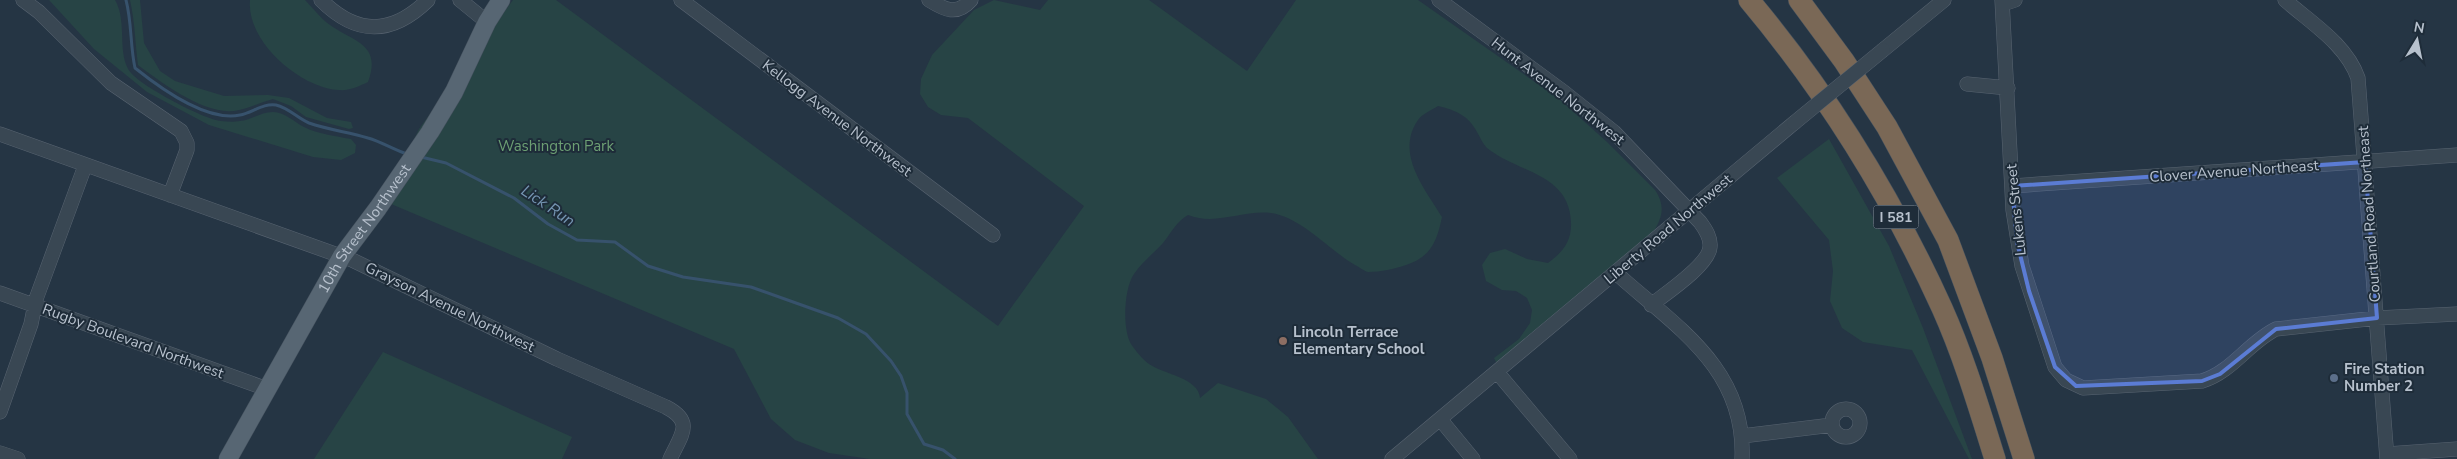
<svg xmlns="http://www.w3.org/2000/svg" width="2457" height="459" font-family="'Nunito Sans',sans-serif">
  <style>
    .green { fill: #274445 }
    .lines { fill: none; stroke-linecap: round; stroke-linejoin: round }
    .stream { stroke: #37526c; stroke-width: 3 }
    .minor-casing { stroke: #586471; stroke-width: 15 }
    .major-casing { stroke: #43505d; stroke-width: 19 }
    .highway-casing { stroke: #44515e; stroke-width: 22 }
    .minor { stroke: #394753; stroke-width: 14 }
    .major { stroke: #576673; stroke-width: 18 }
    .highway { stroke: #7a6856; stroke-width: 21 }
    .minor-bridge-casing { stroke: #586471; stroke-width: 15; stroke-linecap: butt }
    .minor-bridge { stroke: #394753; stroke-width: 14 }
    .marked { fill: #5b7cd4; fill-opacity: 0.2; stroke: #5b7cd4; stroke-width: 4; stroke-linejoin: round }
    .education-dot { fill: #8d6e63; stroke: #1e2c39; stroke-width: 2 }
    .service-dot { fill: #5c6f8a; stroke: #1e2c39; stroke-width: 2 }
    .labels { text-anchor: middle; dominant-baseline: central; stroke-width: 4; stroke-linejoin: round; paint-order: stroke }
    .shield { fill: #1e2c39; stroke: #8994a1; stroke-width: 1 }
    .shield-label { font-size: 14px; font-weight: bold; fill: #b7c1cd }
    .street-label { font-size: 15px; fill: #b7c1cd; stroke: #1e2c39 }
    .park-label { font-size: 15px; fill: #6c9f73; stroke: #1e2c39 }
    .poi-label { font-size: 15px; font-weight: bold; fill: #b7c1cd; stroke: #1e2c39; text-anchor: start }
    .water-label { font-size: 16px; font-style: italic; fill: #7595b2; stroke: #1e2c39 }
  </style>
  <rect width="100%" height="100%" fill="#253544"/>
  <path class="green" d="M49,0h66c13,22 1,55 16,73 12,14 72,46 90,48 6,1 14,1 19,0 11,-1 21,-9 33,-9 12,0 21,10 31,15 14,7 31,9 47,12l5,6 -1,8 -14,7 -28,-3 -104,-32 -62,-33 -53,-43z
    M130,0h10l4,43 16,28 15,10 49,15 44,-1 21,3 38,20 24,4 2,6 -4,1 -43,-12 -15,-11 -18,-7c-12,3 -23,9 -34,11 -31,8 -77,-27 -101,-45 -3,-22 -3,-43 -8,-65z
    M250,0h55c8,8 16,19 25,25 24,17 52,19 38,57 -9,4 -18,9 -29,8 -39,-2 -93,-49 -89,-90z
    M513,0h43l442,326 86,-120 -116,-88 -27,-3 -13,-8 -8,-13 1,-15 11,-24 42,-45 20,-10 46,10 8,-10h101l98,71 49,-71h122l141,99 48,43 48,48c10,15 8,26 -1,41l-157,133 -3,-6 25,-19 11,-16 2,-13 -5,-12 -11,-7 -14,-1 -16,-9 -4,-16 8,-12 15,-4 22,10 21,4c15,-11 24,-22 23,-41 -2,-49 -53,-49 -84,-74 -4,-4 -7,-11 -10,-16 -9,-17 -22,-22 -39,-26 -6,4 -16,8 -20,14 -23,33 6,68 24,97 -5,24 -11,40 -36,48 -12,4 -25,7 -38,7 -4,-1 -9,-5 -13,-7 -26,-15 -54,-48 -84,-52 -29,-3 -55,13 -83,2 -11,6 -17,18 -25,28 -9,10 -21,19 -29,31 -10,14 -12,55 -3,70 4,6 12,16 18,20 14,10 50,14 51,34l18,-15 48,16 22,18 30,42h-448l-41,-6 -34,-13 -24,-21 -37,-70 -350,-148 35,-72z
    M1829,139l60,107 34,82 49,131h-3l-57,-109 -49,-8 -21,-14 -12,-27 3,-30 -4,-31 -52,-62z
    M383,352l189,85 -10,22h-248z"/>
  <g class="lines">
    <path class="stream" d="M126,0c6,23 4,45 9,68 25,20 72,54 105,47 12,-2 23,-12 36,-10 13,3 21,13 33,18 20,7 40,9 59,15 14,4 26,12 39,16
      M421,157l25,6 68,35 34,26 29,16 38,2 33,24 35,11 68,10 87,31 28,16 25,27 10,15 6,17v21l17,30 19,6 12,9"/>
    <defs>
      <path id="minor" d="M23,0l16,12 72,71 70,48 6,12v7l-17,45
        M321,0c36,36 71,35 107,0
        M460,0l27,22
        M681,0l312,235
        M929,0c16,10 28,16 42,0
        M1439,0l126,93 49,39 86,90c6,8 11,16 10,25 -1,18 -45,47 -59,58
        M2002,0l11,210 9,56 33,101 11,13 17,8 119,-7c30,-9 47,-39 74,-52l101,-11 80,-4
        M2285,0c26,23 61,44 73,78l29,381
        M2003,4l12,-4
        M1883,50l61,-50
        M1967,84l41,4
        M0,134l352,126 205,99 109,48c29,15 15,28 4,52
        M2012,186l445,-31
        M1616,273c60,54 130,95 126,186
        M0,293l267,96
        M1497,372l73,87
        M1832 423a14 14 0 1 1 28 0a14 14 0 1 1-28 0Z
        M0,412l31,-88 5,-25 49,-133
        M1440,419l33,40
        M1742,436l90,-11
        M0,453l18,6
        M2387,454l70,-5
        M1392,459l402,-336"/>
      <g id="major">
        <path id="s1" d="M228,459l114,-203 36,-48 52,-76 24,-40 33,-70 14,-22"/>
      </g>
      <path id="highway" d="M1749,0c78,93 143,198 193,308 22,49 37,100 53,151
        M1799,0l45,61 43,66 61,113 44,118 32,101"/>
    </defs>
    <use href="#minor" class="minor-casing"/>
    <use href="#major" class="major-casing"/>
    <use href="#highway" class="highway-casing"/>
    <use href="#minor" class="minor"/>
    <use href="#major" class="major"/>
    <use href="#highway" class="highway"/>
    <defs>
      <path id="minor-bridge" d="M1794,123l89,-73"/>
    </defs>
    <use href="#minor-bridge" class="minor-bridge-casing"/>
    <use href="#minor-bridge" class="minor-bridge"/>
  </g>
  <path class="marked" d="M2365,162l12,156 -101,11 -56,45 -18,7 -126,5 -21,-19 -26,-76 -12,-49 -5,-56z"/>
  <circle class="education-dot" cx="1283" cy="341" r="5"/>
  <circle class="service-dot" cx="2334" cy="378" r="5"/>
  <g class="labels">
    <rect class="shield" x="1873.5" y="205.5" width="45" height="23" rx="4"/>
    <g class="shield-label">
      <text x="1896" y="217">I 581</text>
    </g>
    <g class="street-label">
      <text transform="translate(1558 91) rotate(38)">Hunt Avenue Northwest</text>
      <text transform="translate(837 118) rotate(37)">Kellogg Avenue Northwest</text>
      <text transform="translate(2234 171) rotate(-4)">Clover Avenue Northeast</text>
      <text transform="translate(2016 210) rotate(-96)">Lukens Street</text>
      <text transform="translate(2369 214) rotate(-94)">Courtland Road Northeast</text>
      <text stroke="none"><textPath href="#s1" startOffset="268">10th Street Northwest</textPath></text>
      <text transform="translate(1668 229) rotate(-40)">Liberty Road Northwest</text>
      <text transform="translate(450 307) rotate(26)">Grayson Avenue Northwest</text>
      <text transform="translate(133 341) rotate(20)">Rugby Boulevard Northwest</text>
    </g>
    <g class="park-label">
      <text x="556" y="146">Washington Park</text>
    </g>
    <g class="poi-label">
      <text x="1293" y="332">Lincoln Terrace<tspan x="1293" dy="17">Elementary School</tspan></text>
      <text x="2344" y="369">Fire Station<tspan x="2344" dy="17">Number 2</tspan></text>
    </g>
    <g class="water-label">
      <text transform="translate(548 206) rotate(34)">Lick Run</text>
    </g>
  </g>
  <g transform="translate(2417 40) rotate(10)" stroke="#1e2c39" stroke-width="4" paint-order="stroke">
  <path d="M0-4L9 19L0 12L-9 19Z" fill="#b7c1cd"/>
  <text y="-8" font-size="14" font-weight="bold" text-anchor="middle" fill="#b7c1cd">N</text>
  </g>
</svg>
